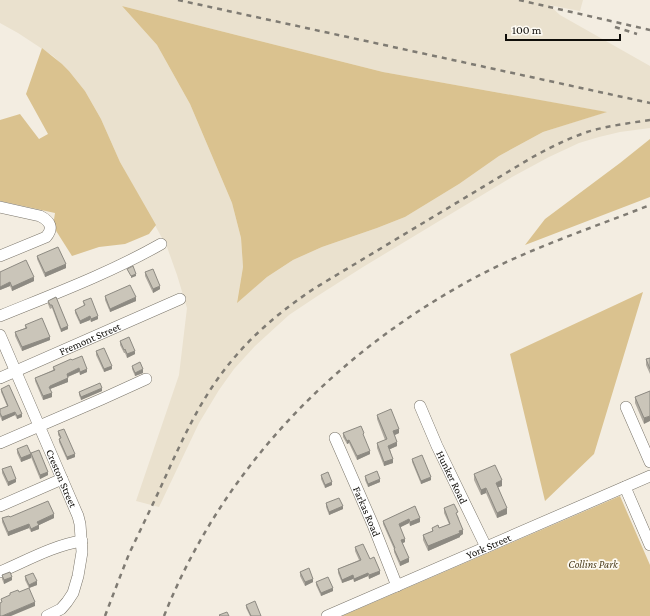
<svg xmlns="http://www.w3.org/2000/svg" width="650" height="616" font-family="'Crimson Pro',serif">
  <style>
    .built { fill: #eae1ce; fill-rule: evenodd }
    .green { fill: #dac28f }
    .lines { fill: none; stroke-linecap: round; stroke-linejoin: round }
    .minor-casing { stroke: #797469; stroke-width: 12 }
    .minor { stroke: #fff; stroke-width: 11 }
    .rail { stroke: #7f7b73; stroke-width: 2.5; stroke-dasharray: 5 5; stroke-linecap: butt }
    .wall { fill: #aea99f }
    .shaded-wall { fill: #8d8a82 }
    .building { fill: #cac5b9; stroke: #8d8a82 }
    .labels { text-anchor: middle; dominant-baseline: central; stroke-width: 3.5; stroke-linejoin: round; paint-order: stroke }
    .street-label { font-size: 11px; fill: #100e0a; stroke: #fefbf4 }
    .park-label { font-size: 11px; font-style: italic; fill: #4c3d1d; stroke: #fefbf4 }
  </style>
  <rect width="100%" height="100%" fill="#f3ede1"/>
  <path class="built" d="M0,0h583l-3,11 -31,-6 11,10 90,51v62l-30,4 -21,5 -20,6 -30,14 -37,20 -149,90 -44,28 -30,20 -11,10 -23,21 -21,23 -15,21 -20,33 -40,84 -23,-6 43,-126 8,-67 -10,-33 -10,-28 -47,-85 -19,-43 -16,-28 -16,-20 -16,-15 -35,-23 -18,-10zM122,6l261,66 223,40 -63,20 -44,24 -40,28 -54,33 -28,11 -55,19 -29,13 -26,17 -30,25 6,-35 -2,-29 -9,-35 -42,-99 -33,-59z"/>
  <path class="green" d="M122,6l261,66 224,40 -64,20 -44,24 -40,28 -54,33 -28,11 -55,19 -29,13 -26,17 -30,26 6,-36 -2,-29 -9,-35 -42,-99 -33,-59z
    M42,48l20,16 7,7 16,20 16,28 19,43 36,63 -7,9 -24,10 -26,3 -27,9 -19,-30 2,-13 -55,-12v-81l20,-6 19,25 9,-5 -22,-40z
    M650,139v58l-125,48 20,-26 75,-56z
    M643,292l-49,162 -49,47 -35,-147z
    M620,496l30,69v51h-308z"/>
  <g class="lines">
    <defs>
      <g id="minor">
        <path d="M0,207l40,9c10,5 14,12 6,21l-46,19"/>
        <path d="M0,316c54,-22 110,-43 161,-72"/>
        <path id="s1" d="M0,335l62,144 16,37 2,8 2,28 -4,24 -5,17 -6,9 -6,7 -14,7"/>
        <path id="s2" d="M0,378l180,-79"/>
        <path id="s3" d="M420,406l17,40 49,101"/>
        <path d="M626,407l24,55"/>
        <path id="s4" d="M335,438l38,87 24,61"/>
        <path d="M0,443l102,-44 44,-20"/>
        <path d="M625,487l25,58"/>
        <path d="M0,506l62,-27"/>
        <path d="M0,572c26,-11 54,-27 82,-31"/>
        <path id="s5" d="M327,616l323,-140"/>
      </g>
    </defs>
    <use href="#minor" class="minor-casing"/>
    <use href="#minor" class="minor"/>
    <path class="rail" d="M178,0l472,103
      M519,0l131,30
      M615,27l22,7
      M105,616c8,-21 16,-42 24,-62 10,-21 20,-42 30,-63 20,-44 39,-89 70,-127 24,-30 53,-54 86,-76l216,-130c18,-10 36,-19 56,-26 20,-6 42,-9 63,-12
      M164,616c59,-148 172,-264 312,-339 55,-29 116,-49 174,-72"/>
  </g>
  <path class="wall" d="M37,256l29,12 -21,9 -8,-18z
    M0,272l34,9 -22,10 -2,-5 -10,4z
    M145,272l15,17 -7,4 -8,-17z
    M105,296l31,5 -26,11 -5,-12z
    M56,297l12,32 -7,3 -9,-24 -2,1 -2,-5v-3z
    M83,301l15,18 -7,3 -1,-2 -10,4 -5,-11v-3l9,-4z
    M25,325l25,15 -28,11 -7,-15v-4l10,-4z
    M120,341l15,13 -8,4 -2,-5h-1l-4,-8z
    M96,351l16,18 -8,3 -8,-17z
    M650,358v16l-4,-9v-6z
    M72,360l15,12 -7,3 -1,-3 -11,5v5l-18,7 2,8 -9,3 -8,-19v-3l18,-8v-3z
    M132,366l11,7 -8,3 -3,-7z
    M1,389l21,28 -5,2 -2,-4 -13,6 -2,-5v-7l7,-3 -6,-14z
    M102,391l-21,9 -2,-5v-3z
    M650,391l-6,33 -9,-21v-6z
    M377,415l22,18 -5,2 3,11 -7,3 3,14 -9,3 -7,-18v-5l8,-3 -8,-21z
    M58,431l17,26 -8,3 -8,-18v-3l1,-1 -2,-3z
    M343,433l21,4 6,17 -13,6 -8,-17 -2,1 -4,-7z
    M17,449l14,5 17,21 -8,4 -9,-22v1l-10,4 -4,-9z
    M412,459l19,21 -10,4 -9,-22z
    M2,469l14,13 -8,4 -6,-13z
    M474,474l28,12 -4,1 9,27 -10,4 -11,-25 -5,2 -7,-15z
    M321,475l11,10 -7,3 -4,-9z
    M365,476l15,6 -12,5 -3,-7z
    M326,503l17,6 -14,6 -3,-8z
    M415,506l5,16 -10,4 -1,-3 -9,4 5,15 -3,1 7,19 -9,4 -6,-14v-3l-11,-25v-3z
    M444,508l14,8 5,18 -3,2v1l-32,14 -5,-11v-5l9,-4v-3h7l10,-4 -5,-11z
    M10,517l44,1 -15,7v4l-8,3 -2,-4 -21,8 -6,-14v-4z
    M355,547l15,12 10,15 -11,5 -1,-3 -14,6 -1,-3 -11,4 -4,-10v-4l21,-9 -4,-9z
    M300,572l13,10 -8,4 -5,-10z
    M2,575l10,5 -8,4 -2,-5z
    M25,576l12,9 -8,3 -4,-8z
    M316,582l17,9 -12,5 -5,-11z
    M246,605l15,11h-11l-4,-8z"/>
  <path class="shaded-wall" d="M66,264v4l-21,9v-4z
    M136,274v2l-5,2v-2z
    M34,277v4l-22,10v-4z
    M10,282v4l-10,4v-3z
    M160,286v3l-7,4v-4z
    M136,297v4l-26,11v-3z
    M90,316v4l-10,4v-3z
    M98,316v3l-7,3v-3z
    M68,326v3l-7,3v-3z
    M50,337v3l-28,11v-4z
    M135,351v3l-8,4v-4z
    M112,366v3l-8,3v-3z
    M79,368v4l-12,5v-3z
    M87,369v3l-7,3v-3z
    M143,369v4l-8,3v-3z
    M68,378v4l-18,7v1l-1,1 1,-5z
    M102,388v3l-21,9v-3z
    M52,393v4l-9,3v-4z
    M15,412v3l-13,6v-4z
    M22,414v3l-5,2v-3z
    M650,416v5l-6,3v-6z
    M399,429v4l-6,3v-5z
    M349,440v3l-2,1v-3z
    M397,442v4l-9,4v-4z
    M370,451v3l-13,6v-4z
    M31,454v4l-10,4v-4z
    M75,454v3l-8,3v-3z
    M393,459v4l-9,3v-4z
    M48,472v3l-8,4v-4z
    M431,477v3l-10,4v-3z
    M16,479v3l-8,4v-4z
    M380,479v3l-12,5v-3z
    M502,480v6l-6,2v-5z
    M332,482v3l-7,3v-3z
    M486,488v5l-5,2v-5z
    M343,506v3l-14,6v-3z
    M507,508v6l-10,4v-5z
    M54,514v4l-17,8v-4z
    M420,518v4l-10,4v-4z
    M409,519v4l-10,5v-4z
    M29,524v4l-21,8v-4z
    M39,525v4l-8,3v-3z
    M463,530v4l-3,2v1l-32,14v-5z
    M405,539v3l-4,2v-4z
    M409,558v4l-9,4v-4z
    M380,571v3l-11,5v-4z
    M368,573v3l-14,6v-3z
    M353,575v4l-11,4v-3z
    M12,577v3l-8,4v-4z
    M313,579v3l-8,4v-4z
    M37,581v4l-8,3v-3z
    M333,588v3l-12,5v-3z
    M35,602v4l-24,10h-9z"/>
  <path class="building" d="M58,247l8,17 -21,9 -8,-17z
    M26,260l8,17 -22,10 -2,-5 -10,5v-15z
    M133,266l3,8 -5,2 -4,-7z
    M153,269l7,17 -7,3 -8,-17z
    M130,285l6,12 -26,12 -5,-13z
    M56,297l12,29 -7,3 -9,-24h-2l-2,-4z
    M91,298l7,18 -7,3 -1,-3 -10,5 -5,-11 10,-5 -2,-4z
    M42,318l8,19 -28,10 -7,-15 12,-4 -2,-3z
    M129,337l6,14 -8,3 -2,-5 -1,1 -4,-9z
    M104,348l8,18 -8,3 -8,-18z
    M82,356l5,13 -7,3 -1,-4 -12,6 1,4 -18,8v1h-1l3,6 -9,3 -8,-18 20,-8 -2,-3 18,-8 1,1z
    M650,358v11l-4,-10z
    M140,362l3,7 -8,4 -3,-7z
    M100,383l2,5 -21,9 -2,-5z
    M9,385l13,29 -5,2 -2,-4 -13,5 -2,-4v-4l8,-3 -7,-17z
    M650,391v25l-6,2 -9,-21z
    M391,409l8,20 -6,2 4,11 -9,4 5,13 -9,3 -7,-19 10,-4 -10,-24z
    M361,426l3,7 -1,1 7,17 -13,5 -8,-16 -2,1 -4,-8z
    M64,429l11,25 -8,3 -8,-18 2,-1 -3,-7z
    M27,445l4,9 -10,4 -4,-9z
    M39,450l9,22 -8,3 -9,-22z
    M422,455l9,22 -10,4 -9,-22z
    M495,465l7,15 -6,3 11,25 -10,5 -11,-25 -5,2 -7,-16z
    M11,466l5,13 -8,3 -6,-13z
    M377,471l3,8 -12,5 -3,-8z
    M328,472l4,10 -7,3 -4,-10z
    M339,498l4,8 -14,6 -3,-9z
    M48,501l6,13 -17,8 2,3 -8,4 -2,-5 -21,8 -6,-14 7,-2 1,1z
    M454,504l4,8 -2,1 7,17 -4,1 1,2 -32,13 -5,-11 10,-4 -1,-3 6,-3 1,3 11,-4 -6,-16z
    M415,506l5,12 -10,4 -1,-3 -10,5 6,15 -4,1 8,18 -9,4 -6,-13 1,-1 -12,-27z
    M363,544l7,15 4,-2 6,14 -11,4 -1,-2 -14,6 -1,-4 -11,5 -4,-11 23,-9 -6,-13z
    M309,568l4,11 -8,3 -5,-10z
    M10,572l2,5 -8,3 -2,-5z
    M33,573l4,8 -8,4 -4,-9z
    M328,577l5,11 -12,5 -5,-11z
    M29,588l6,14 -33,14h-2v-13l2,-1 -1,-3 9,-4v-2l8,-3 1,2z
    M255,601l6,15h-10l-5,-11z
    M227,612l2,4h-9l-1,-1z"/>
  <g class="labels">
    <g class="street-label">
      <text stroke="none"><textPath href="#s2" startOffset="98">Fremont Street</textPath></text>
      <text stroke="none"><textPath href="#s3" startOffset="78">Hunker Road</textPath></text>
      <text stroke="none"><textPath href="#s1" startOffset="156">Creston Street</textPath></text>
      <text stroke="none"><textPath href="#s4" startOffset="80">Farkas Road</textPath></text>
      <text stroke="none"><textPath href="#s5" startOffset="176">York Street</textPath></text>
    </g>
    <g class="park-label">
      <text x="593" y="564">Collins Park</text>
    </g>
  </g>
  <path d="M506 34v6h114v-6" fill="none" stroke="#100e0a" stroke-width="2"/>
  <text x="512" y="34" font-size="12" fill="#100e0a" stroke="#fefbf4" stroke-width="3" paint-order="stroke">100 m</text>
</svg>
